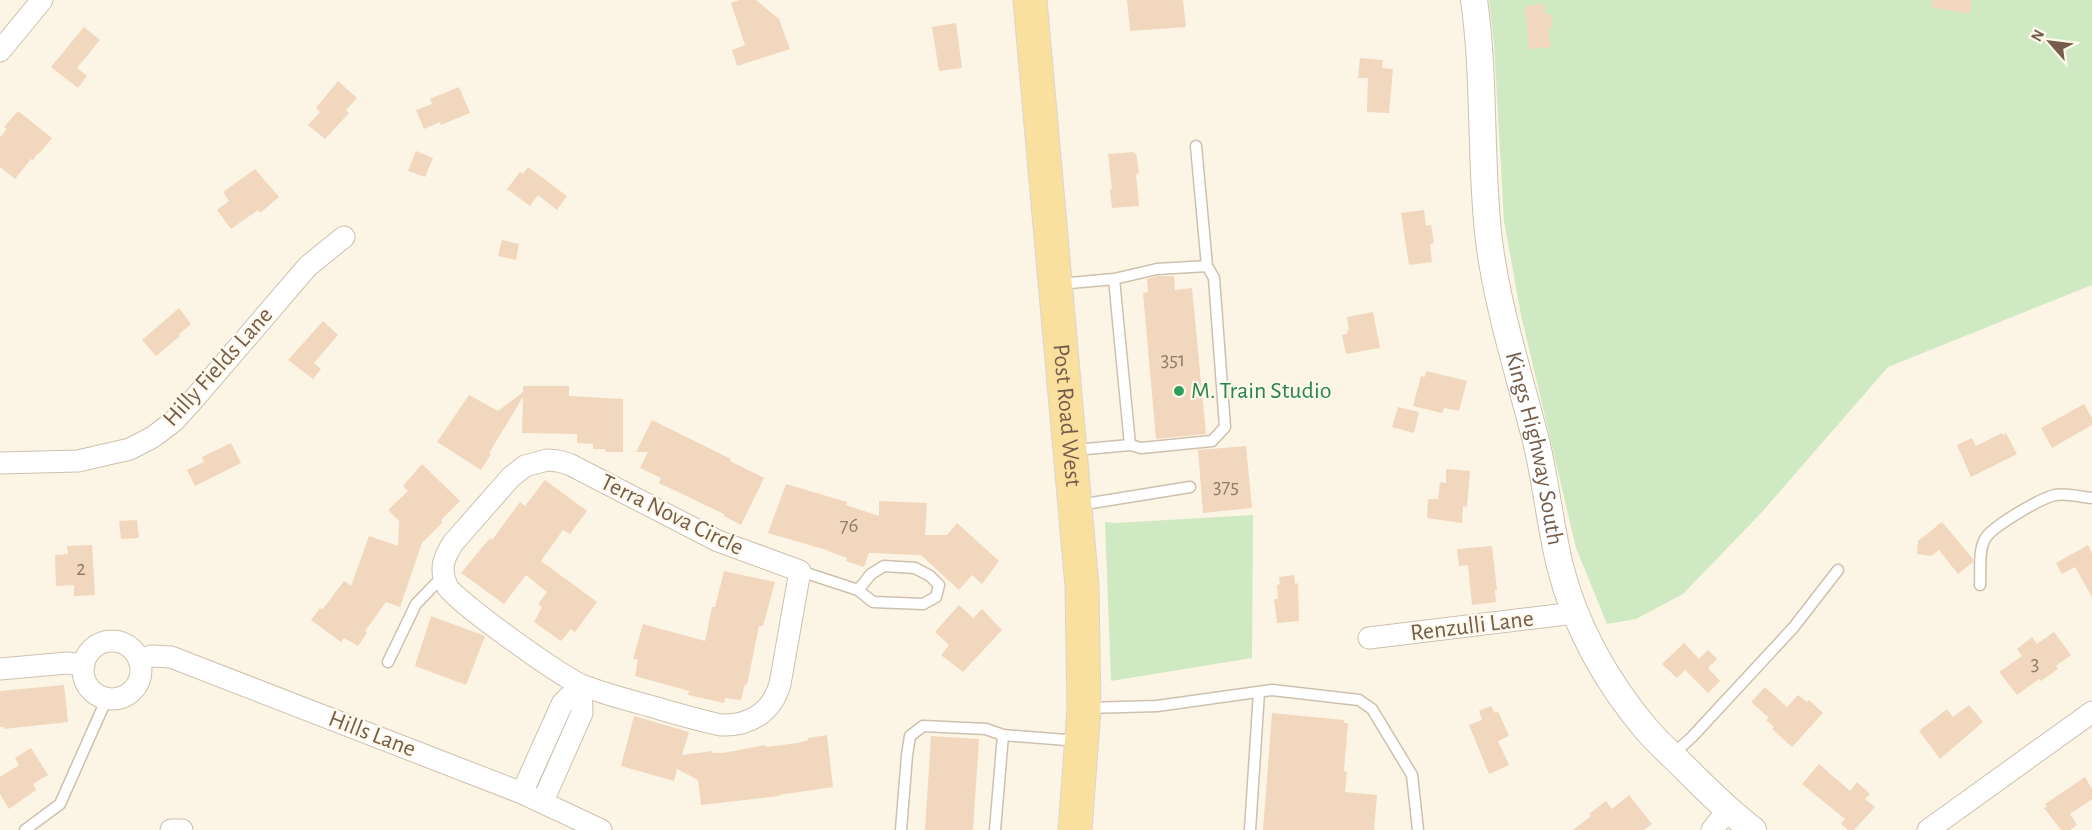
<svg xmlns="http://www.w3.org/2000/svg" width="2092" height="830" font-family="'Alegreya Sans',sans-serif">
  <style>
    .green { fill: #cfe9c3 }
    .building { fill: #f1d7bd }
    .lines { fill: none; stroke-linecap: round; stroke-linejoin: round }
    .service-casing { stroke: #cfc0ae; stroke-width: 13 }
    .minor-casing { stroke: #cfc0ae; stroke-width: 23 }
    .tertiary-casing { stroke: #cfc0ae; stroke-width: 28 }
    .primary-casing { stroke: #dbd5d0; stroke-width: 35 }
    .service { stroke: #fff; stroke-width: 10 }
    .minor { stroke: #fff; stroke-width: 21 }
    .tertiary { stroke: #fff; stroke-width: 26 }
    .primary { stroke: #f9e09f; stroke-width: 33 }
    .leisure-dot { fill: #2e9e5b; stroke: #fff9eb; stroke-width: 2 }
    .labels { text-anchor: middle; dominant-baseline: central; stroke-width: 4.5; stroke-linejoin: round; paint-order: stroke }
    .number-label { font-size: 21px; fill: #937c68 }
    .street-label { font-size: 24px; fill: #745d4b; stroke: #fff9eb }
    .leisure-label { font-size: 24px; fill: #27864d; stroke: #fff9eb; text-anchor: start }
  </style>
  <rect width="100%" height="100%" fill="#fcf5e5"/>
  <path class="green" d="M1489,0h603v285l-204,82 -126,145 -79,82 -47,25 -29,5 -31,-76 -55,-233 -17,-94 -10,-176z
    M1253,515l-1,143 -141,23 -6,-159 10,1z"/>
  <path class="building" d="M739,0h17l23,19 11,30 -53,17 -5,-16 13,-5 -14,-42z
    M1127,0h56l3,27 -56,4z
    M1932,0h40l-2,14 -39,-7z
    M1544,4l1,10h6l2,15h-5l3,18 -22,2 -4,-43z
    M956,23l6,45 -23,3 -7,-44z
    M84,27l16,13 -23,28 10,8 -9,12 -27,-21z
    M1360,58l23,2 -1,8 11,1 -4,44 -22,-1 1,-34h-10z
    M338,81l19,17 -11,12 3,3 -24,26 -17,-14 12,-13 -4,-4z
    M459,87l11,26 -29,12 -1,-3 -16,7 -8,-19 16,-6 -2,-5z
    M18,111l34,27 -13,16 -1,-1 -5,7 -2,-1 -16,20 -15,-12v-30l7,-8 -3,-2z
    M416,151l17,7 -8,19 -17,-6z
    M1134,152v2l2,-1 3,20 -3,1 3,32 -27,2 -2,-18 2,-1 -4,-35z
    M528,167l39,29 -10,14 -19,-15 -8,11 -23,-17 13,-17 3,2z
    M255,169l24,28 -19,16 -2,-3 -27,19 -14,-19 12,-9 -6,-9z
    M1424,210l2,16 5,-1 3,18 -4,1 2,18 -23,3 -8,-52z
    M502,240l17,4 -3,16 -18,-4z
    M1158,276h16l1,14 17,-2 14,146 -50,5 -13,-146 5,-1 -1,-13z
    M179,308l12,16 -12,10 1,2 -24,20 -14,-16z
    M1373,312l7,36 -34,6 -4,-19 5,-1v-3l2,-1 -2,-13z
    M323,321l15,14 -24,28 7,6 -8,10 -25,-19z
    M1426,371l41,10 -8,30 -15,-3 -2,5 -29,-7 8,-30 4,1z
    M523,386h46v10l54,3v53h-18v-3h-12v-5l-16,-1v-9l-55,-1 1,-36 -34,56 2,1 -10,16 -44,-28 32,-47 29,16 25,-19z
    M2084,404l8,14v7l-40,23 -11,-20z
    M1398,407l21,5 -5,21 -22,-6z
    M652,420l79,39 -1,2 34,17 -23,47 -17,-9v-2l-65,-31 2,-5 -21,-10 8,-16h-12z
    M2002,433l1,2 3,-2 11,21 -46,23 -14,-32 15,-7 4,8z
    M231,443l10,20 -46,23 -8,-16 17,-8 -2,-5z
    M1246,446l6,62 -49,5 -5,-63z
    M422,464l38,37 -19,19 1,3 -20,20 -22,64 -14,-5 -21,29 2,2 -9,13 -14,-8 -3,4 -30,-22 9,-12 2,2 22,-29 7,5 18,-50 29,10 1,-25 -11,-11 20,-19 -5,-5z
    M1446,469l24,2 -3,36 -4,-1 -1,17 -35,-5 1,-19h10l2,-17 6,1z
    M545,480l42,31 -17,23 -7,-4 -22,31 56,41 -22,30 -4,-3 -10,12 -27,-19 8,-15 -4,-3 9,-12 -21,-17 -22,29 -43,-31 29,-35 2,2 28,-38 5,4z
    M786,484l61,18 -1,3 33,11v-15l48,2 -2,32h22l10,-12 42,38 -17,23 -10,-9 -13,15 -38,-35 -52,-2 -5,14 -18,-6 1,-3 -24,-9 -55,-16z
    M137,520l2,18 -18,1 -2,-18z
    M1942,522l31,37v3l-15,12 -19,-24 -8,6 -14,-2 1,-13z
    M92,545l3,50 -21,1v-11l-18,1 -1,-31 13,-1 -1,-8z
    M2088,545l4,8v44l-17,-30 -13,7 -6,-11z
    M1492,546l5,44h-2l1,12 -24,3 -4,-40 -9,1 -2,-17z
    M724,571l51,11 -12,44h-4l-12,59 -2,-1 -4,16 -16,-2 -1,5 -36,-8 1,-4 -54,-15 3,-16 -5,-1 10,-35 62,17 7,-34h3z
    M1294,575l1,9 3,-1 1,38 -22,2 -3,-24h4l-1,-14 3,-1 -1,-7z
    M959,605l14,13 9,-9 20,21 -39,42 -22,-17 8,-10 -14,-13z
    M431,616l54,20 -19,49 -51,-19z
    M2054,632l17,23 -15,11 2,3 -17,12 -2,-2 -22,16 -18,-23 23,-16 -5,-7 15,-12 5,7z
    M1684,643l15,16 9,-9 9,9 -9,9 12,13 -12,12 -23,-23 -8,8 -15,-14z
    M64,685l4,37 -64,7v-2h-4v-36z
    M1765,687l22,20 11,-12 9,7 2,-2 14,13 -31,34 -20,-18 2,-2 -8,-7 3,-2 -18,-16z
    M1969,705l14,17 -43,37 -21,-28 28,-22 6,8z
    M1491,706l4,7 3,-2 11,25 -11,5 11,24 -20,9 -20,-49 13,-5 -3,-9z
    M1272,713l72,7v3h4l-3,35 -1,13 3,1 -2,20 32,3 -3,35h-111z
    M634,716l55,16 -7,23 30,-4v2h11l43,-8v2l32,-4 10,-3v-2l19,-3 6,52 -54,8 1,1 -79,9 -3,-25 -21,-11 -3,12 -53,-15z
    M931,736l48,3 -6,91h-48z
    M31,748l17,27 -15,9 3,6 -27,19 -9,-15v-17l19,-12 -4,-7z
    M1819,764l31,27 7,-9 13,12 -5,5 10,8 -21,23h-6l-7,-6 4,-5 -43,-35z
    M2085,777l7,12v10l-22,15 7,11 -7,5h-9l-17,-22 3,-1 -2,-3z
    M1629,795l23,29 -8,6h-71l18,-14 -2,-2 17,-13 6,8z"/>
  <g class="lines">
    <defs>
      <path id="service" d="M1196,146l11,120
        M1059,284l55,-5 43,-10 50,-3 7,12 11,149 -13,14 -71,7 -11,-3
        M1075,450l55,-5 -16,-166
        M1079,505l111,-18
        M800,571l58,19 15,12 50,2 13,-7 3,-12 -9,-9 -15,-8 -31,-2 -13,8 -13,16
        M1980,585c1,-14 -2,-34 5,-46 6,-12 56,-41 70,-44 11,-2 26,2 37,3
        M388,662l28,-58 27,-28
        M1087,708l70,-2 115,-16 87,10 13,9 40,66 6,55
        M1003,735l76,6
        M1672,755l20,-18 101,-109 45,-58
        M25,830l35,-26 47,-106
        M901,830l6,-75 3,-19 13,-10 63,3 17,6 -8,95
        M1250,830l9,-138"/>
      <path id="minor" d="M0,51l42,-51
        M547,460l11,1 11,3 149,77 82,30 -20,113c-8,28 -30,42 -59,41 -24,-5 -47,-12 -71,-19 -22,-6 -45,-12 -66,-20 -20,-7 -129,-85 -137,-100 -8,-17 -3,-29 6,-43l58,-66 14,-11z
        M0,463l78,-2 52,-12 23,-12 21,-16 20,-22 114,-133 36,-29
        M1369,638l206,-25
        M83 670a29 29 0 1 1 58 0a29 29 0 1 1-58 0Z
        M139,661l12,-5 20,1 351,136 79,37
        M0,669l67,-6 17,2
        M522,793l40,-89 19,-19 1,28 -39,88
        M171,830h11
        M1712,830l15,-19
        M1928,830l164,-118"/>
      <g id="tertiary">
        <path id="s1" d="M1474,0c11,77 6,155 14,232 7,68 31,142 48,209 10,41 14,84 24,125 15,60 47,117 87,164 12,14 26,26 39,39 21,21 42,42 67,61"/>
      </g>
      <g id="primary">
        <path id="s2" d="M1030,0l52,586 2,123 -9,121"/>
      </g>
    </defs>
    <use href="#service" class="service-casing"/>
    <use href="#minor" class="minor-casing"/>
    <use href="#tertiary" class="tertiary-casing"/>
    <use href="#primary" class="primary-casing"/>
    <use href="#service" class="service"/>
    <use href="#minor" class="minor"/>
    <use href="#tertiary" class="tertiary"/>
    <use href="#primary" class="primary"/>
  </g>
  <circle class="leisure-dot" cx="1179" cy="391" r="6"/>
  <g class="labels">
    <g class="number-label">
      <text x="1173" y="359">351</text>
      <text x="1226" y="486">375</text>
      <text x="849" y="525">76</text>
      <text x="81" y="568">2</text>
      <text x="2035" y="663">3</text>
    </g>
    <g class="street-label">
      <text transform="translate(218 367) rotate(-48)">Hilly Fields Lane</text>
      <text stroke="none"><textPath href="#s2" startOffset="417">Post Road West</textPath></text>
      <text stroke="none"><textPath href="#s1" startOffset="454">Kings Highway South</textPath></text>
      <text transform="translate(672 515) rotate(26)">Terra Nova Circle</text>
      <text transform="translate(1472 626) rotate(-7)">Renzulli Lane</text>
      <text transform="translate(372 734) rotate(21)">Hills Lane</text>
    </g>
    <g class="leisure-label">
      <text x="1191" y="391">M. Train Studio</text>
    </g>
  </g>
  <g transform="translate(2050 42) rotate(298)" stroke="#fff9eb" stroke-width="4.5" paint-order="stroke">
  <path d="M0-4.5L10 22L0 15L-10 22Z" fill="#745d4b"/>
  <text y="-9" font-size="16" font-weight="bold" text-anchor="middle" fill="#745d4b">N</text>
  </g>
</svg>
